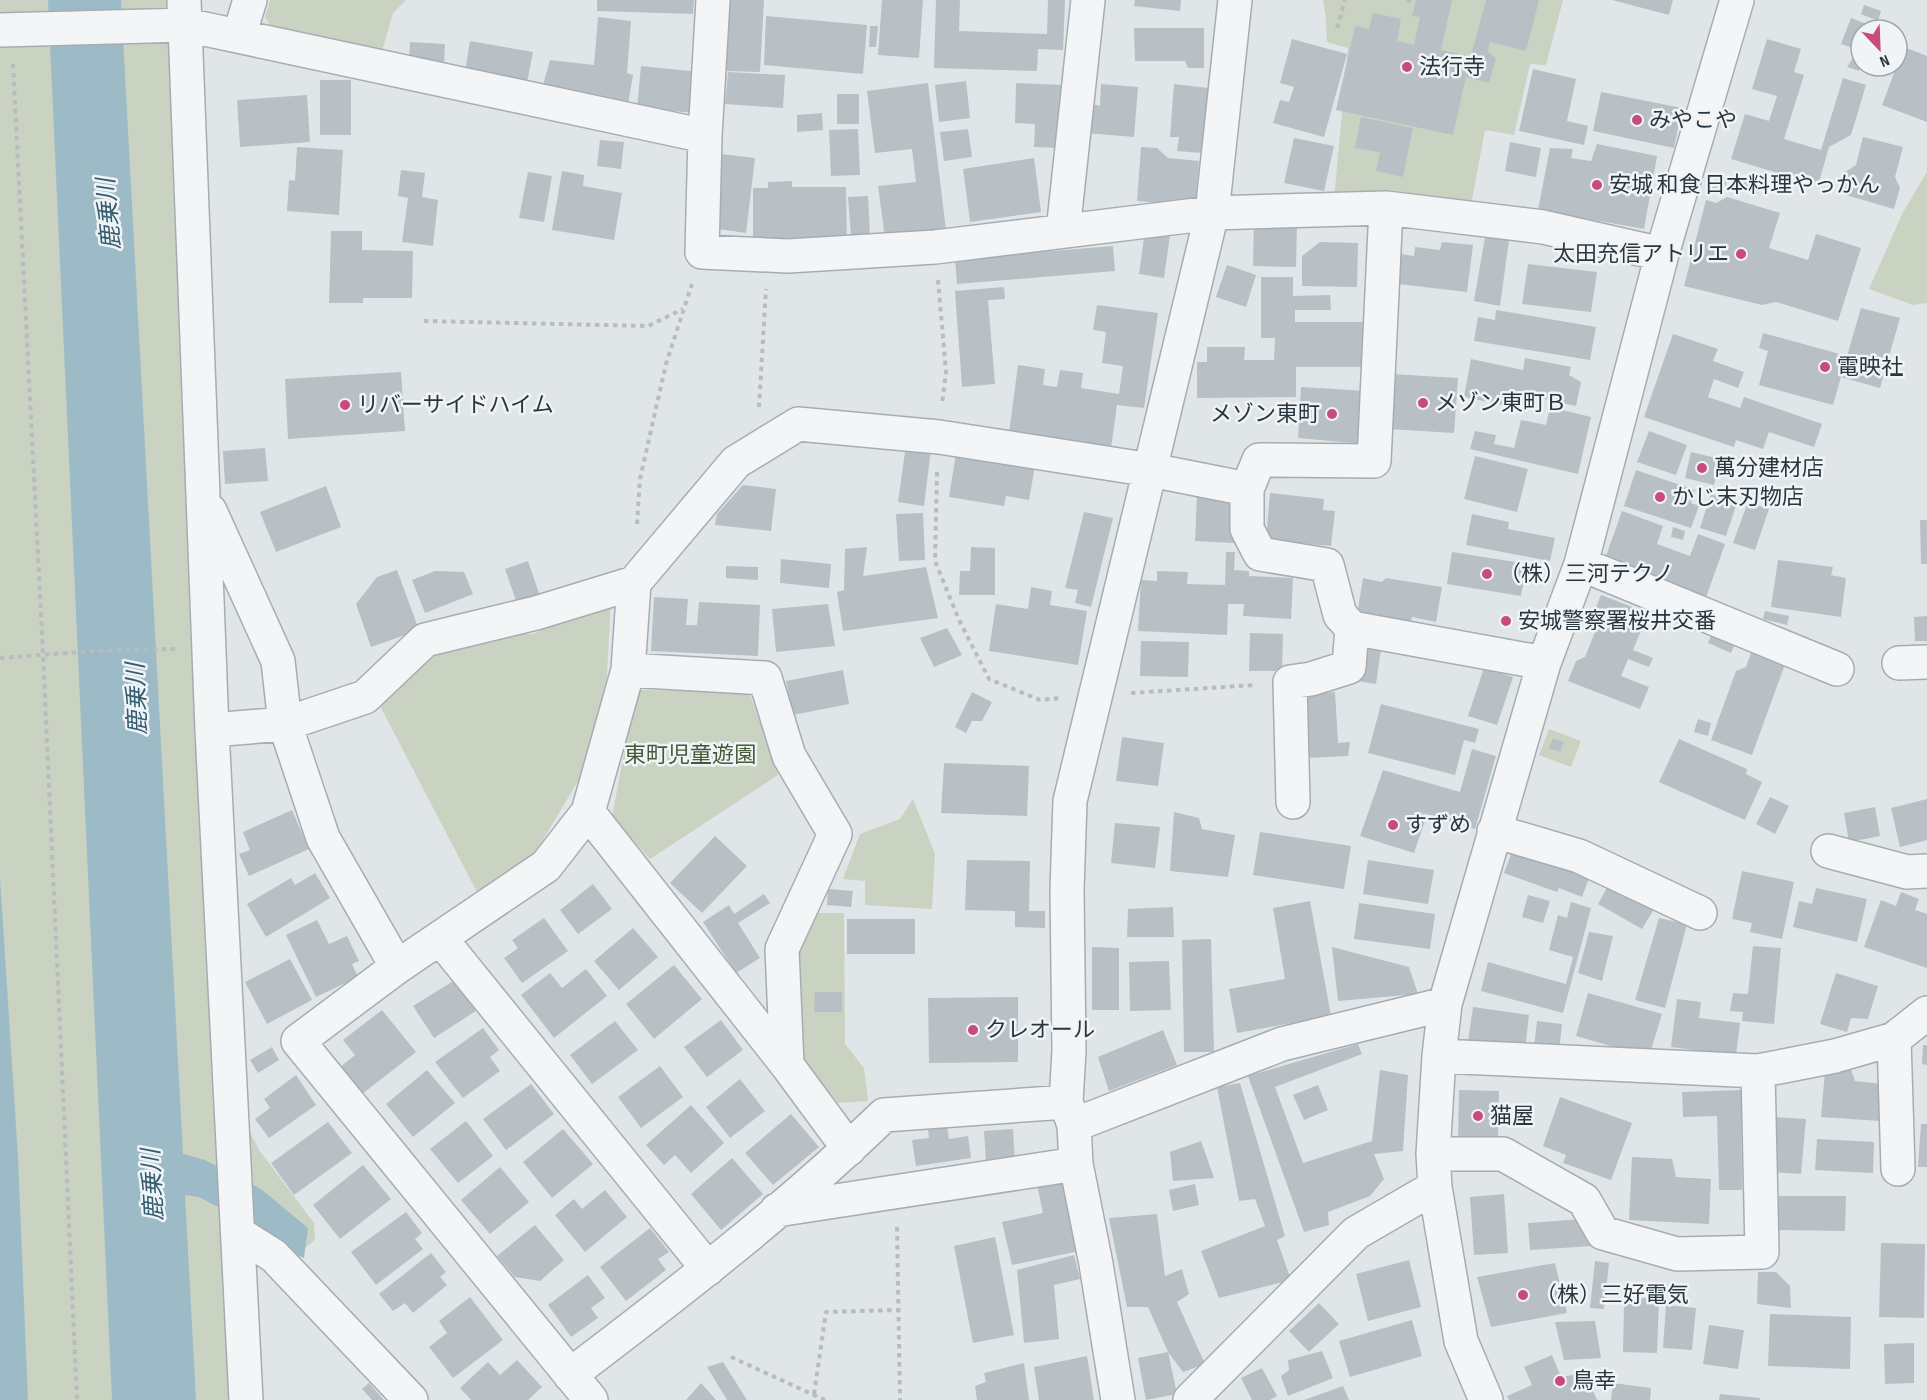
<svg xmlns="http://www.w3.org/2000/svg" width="1927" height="1400" font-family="'Sofia Sans Condensed','Noto Sans JP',sans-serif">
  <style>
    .green { fill: #cad2c2 }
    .water { fill: #9dbbc7 }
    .building { fill: #b8c0c5 }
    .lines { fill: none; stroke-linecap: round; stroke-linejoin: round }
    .minor-casing { stroke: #a6adb2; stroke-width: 36 }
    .path { stroke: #b7bcc0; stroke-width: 4; stroke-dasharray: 4.5 4.5; stroke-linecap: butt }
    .minor { stroke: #f3f5f7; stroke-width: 33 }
    .poi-dot { fill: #c74b7b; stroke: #f0f4f6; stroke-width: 2 }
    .labels { text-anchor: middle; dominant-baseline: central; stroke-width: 5; stroke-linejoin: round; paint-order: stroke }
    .poi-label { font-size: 22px; fill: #2a363f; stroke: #f0f4f6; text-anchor: start }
    .park-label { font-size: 22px; fill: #465a38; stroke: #f0f4f6 }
    .water-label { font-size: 24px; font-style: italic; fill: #365e71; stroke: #f0f4f6 }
  </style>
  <rect width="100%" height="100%" fill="#e0e5e8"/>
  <path class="green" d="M0,0h166l17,324 50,1076h-209l-24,-314z
    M270,0h136l-13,13 -11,38 -111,-24 -6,-10z
    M1323,0h240l-17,65 -16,-1 -16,71 -29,-5 -15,80 -136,-11 14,-151 -21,-6 -1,-24z
    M1927,172v131l-14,2 -44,-16 34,-77z
    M611,598l-4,77 -17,86 -58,97 -54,36 -100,-192 57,-55 54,-15 44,2z
    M636,690l113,1 29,84 -128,84 -38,-42z
    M1549,729l32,12 -10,26 -32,-12z
    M913,799l22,55 -3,55 -67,-4v-24l-22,-2 17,-45 40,-15z
    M814,913h30l1,131 19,24 4,33 -30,2 -39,-51 -6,-99z
    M246,1124l13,26 55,73 1,17 -22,17 -38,-38z"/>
  <path class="water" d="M48,0h73l62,1154 22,6 56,29 47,39 -4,30 -22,-9 -37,-28 -46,-24 -14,-2 11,205h-84z
    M0,878l18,279 10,243h-28z"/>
  <path class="building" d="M597,0h97l-1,14 -96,-3z
    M729,0h35l-4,72 -34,-1z
    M882,0h41l-4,58 -41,-3z
    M936,0h24l-1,31 88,3 1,-34h17l-2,50 -25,-1 -1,22 -103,-3z
    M1135,0h46l-1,11 -46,-5z
    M1416,0h36l-11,50 30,6 15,-56h53l-13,51 -36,-9 -2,10 8,6 -7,25 -23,-6 -13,58 -117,-25 19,-84 14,3 4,-16 28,6 -4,22 17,4 6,-28 -8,-1z
    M1612,0h61l-4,15z
    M1864,5l17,6 -3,10 -17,-7z
    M766,16l101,9 -4,49 -99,-9z
    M598,17l33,4 -4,52 6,2 -5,29 -85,-19 7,-25 44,5z
    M1851,18l32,12h-22v21l-20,-7z
    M870,26h8l-2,21h-7z
    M1134,28h70v40h-16l-3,-7h-50z
    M1292,39l55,15 -23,83 -51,-14 7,-23 9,2 5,-15 -14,-4z
    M1767,39l34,10 -7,23 10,3 -20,64 37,11 22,-72 23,7 -15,50 -22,12 -11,38 -87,-26 14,-45 24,7 8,-25 -25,-7z
    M470,41l63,11 -6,31 -62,-11z
    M410,42l35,2 -1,21 -35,-3z
    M1904,47l23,9v66l-45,-17z
    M1853,58l8,3 -2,10 -12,-4z
    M641,66l59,6 -4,41 -59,-5z
    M1533,69l43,10 -9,42 21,5 -4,19 -65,-14z
    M728,72l57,3 -2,33 -58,-4z
    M320,80h31v55h-31z
    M966,81l4,37 -31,4 -4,-37z
    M928,83l18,147 -61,8 -7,-52 38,-4 -4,-33 -37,4 -8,-62z
    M1016,83l48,2 -2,63 -28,-1 1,-23 -20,-1z
    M1101,84l37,3 -4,50 -48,-4 2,-30 12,3z
    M1174,84l34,4 -6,65 -25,-2 2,-14h-9z
    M1601,92l81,16 -8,40 -81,-17z
    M837,94h22v30h-22z
    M307,95l3,47 -70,5 -3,-47z
    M822,113l1,17 -26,2v-17z
    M1361,117l52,11 -10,49 -27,-6 4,-19 -25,-4z
    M858,129l2,46 -29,1 -2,-46z
    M968,129l4,28 -28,4 -4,-29z
    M1863,137l40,10 -8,30 5,11 -6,21 -55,-16 6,-21 11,-7z
    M1294,138l40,8 -10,45 -40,-8z
    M600,140l24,2 -3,27 -24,-3z
    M1510,142l31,6 -5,29 -31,-6z
    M1597,144l60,12 -13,73 -106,-19 12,-62 23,1 -2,9 20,3z
    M297,147l46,3 -4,65 -52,-4 2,-31 6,1z
    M1141,147l16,1 11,10 31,3 -4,45 -58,-5z
    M721,154l34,4 -9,75 -34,-5z
    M1034,158l7,54 -71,10 -7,-53z
    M401,170l24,3 -3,24 16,3 -5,46 -31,-4 6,-44 -10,-2z
    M562,171l22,4 -1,11 39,7 -8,47 -62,-10z
    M528,172l24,4 -8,46 -25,-4z
    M1735,175l26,8 -4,11 -26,-8z
    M1717,177l11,2 -7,16 -10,-5z
    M792,181v6h54l1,59h-94v-58h15v-6z
    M868,196l2,39 -19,2 -3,-40z
    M1727,197l53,16 -11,35 39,12 8,-26 45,14 -23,73 -62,-19 -14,3 -78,-19 22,-86 10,3z
    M1254,220l43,1 -1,46 -43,-1z
    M331,231h31v19l51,1 -1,47h-49v5h-34z
    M1170,235l-6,43 -25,-4 5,-36z
    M1485,237l24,3 -9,66 -26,-5z
    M1320,242l38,1 -1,44 -55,-1v-30z
    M1442,242l31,3 -6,47 -69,-8 3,-30 13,2 1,-9 25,3z
    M1113,246l2,25 -158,13 -2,-25z
    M1528,264l69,8 -6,40 -69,-8z
    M1227,265l29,10 -10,32 -30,-10z
    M1261,277h32v19l37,-1 1,15h-36v12h79v45h-78v30l-99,1v-36h10v-15h38l-1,13h30l1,-22h-14z
    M1004,287l1,12 -17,1 7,84 -33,3 -7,-96z
    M1097,305l61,8 -14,95 -27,-3 -6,43 -102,-15 9,-68 27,4 -2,16 14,2 3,-17 23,3 -2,15 38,6 4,-28 -21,-3 4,-31 -13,-2z
    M1861,308l39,10 -20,70 -39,-11 -8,28 -74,-20 9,-34 -9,-3 4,-15 84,23z
    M1496,310l100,17 -6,33 -116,-19 4,-24 17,3z
    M1673,334l45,15 -5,12 31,11 -6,16 -24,-9 -6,18 32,11 4,-11 78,27 -8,23 -45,-15 -6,17 -27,-9 -2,7 -90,-30z
    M1525,358l46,9 -2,8 12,7 -5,24 -59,-13 -8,13 -45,-9 7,-38 52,11z
    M401,372l4,59 -117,8 -3,-60z
    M1391,374l67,4 -4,55 -66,-4z
    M1301,387l66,4 -3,53 -66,-6z
    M1550,407l41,10 -13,57 -108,-25 5,-18 21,4 -2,9 20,4 7,-28 25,5z
    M1649,431l38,14 -11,30 -39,-13z
    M906,445l25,4 -7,57 -26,-4z
    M265,448l3,33 -43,3 -2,-33z
    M1691,452l29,7 -6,26 -29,-7z
    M956,454l79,12 -6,34 -23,-4 -2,10 -55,-9z
    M1475,456l53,13 -11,43 -53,-13z
    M1636,470l59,20 -4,13 8,3 -8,22 -67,-22z
    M743,485l33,4 -5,42 -56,-6 2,-11z
    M326,486l15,41 -65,25 -16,-40z
    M1270,493l54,6 -1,11 12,1 -4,35 -65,-6z
    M1711,494l26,9 -11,33 -26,-8z
    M1197,495l39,2 -2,46 -39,-2z
    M1748,502l21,7 -14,41 -22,-7z
    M1622,511l41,15 -6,18 33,12 8,-22 27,10 -21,59 -102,-36z
    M1084,512l29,6 -22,89 -16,-4 3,-13 -13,-2z
    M923,513l2,47 -26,1 -3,-47z
    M1472,514l37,8 -1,7 47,9 -5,23 -84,-16z
    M1920,520h7v44h-6z
    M1673,527l12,4 -2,9 -12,-3z
    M867,547l-4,29 63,-9 12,51 -95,13 -6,-39 7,-2 1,-41z
    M971,547l24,1v47h-36l1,-24h10z
    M1226,552h9l-1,18 15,1v5l44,2 -2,41 -48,-3 1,-12h-16l-1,31 -89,-4 3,-51 16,1v-10l31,1 -1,12 38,1z
    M1452,552l75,12 -6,32 -74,-12z
    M781,559l50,5 -2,24 -49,-5z
    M1778,560l55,7 -2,8 15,3 -5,39 -70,-10z
    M528,561l13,38 -23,7 -13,-37z
    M726,566l32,1v13l-32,-2z
    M397,570l22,60 -48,17 -15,-43 21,-27z
    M435,571l29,1 9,22 -48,19 -13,-33z
    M1363,578l19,4 4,-4 56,9 -6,35 -24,-5 -1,7 -54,-9z
    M1031,587l21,4 -2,14 37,6 -9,54 -89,-14 7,-47 32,5z
    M1601,595l47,18 -15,37 20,8 -4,9 -21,-8 -7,17 28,11 -9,22 -72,-28 8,-20 9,-4 10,-25 -8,-3z
    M654,597l34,2 -2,26h11l2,-23 61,3 -2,51 -107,-5z
    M828,604l7,42 -59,6 -4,-43z
    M1765,611l24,5 -2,9 -24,-6z
    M1927,616v25h-12l-1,-24z
    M947,628l15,27 -28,12 -14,-29z
    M1714,629l23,9 -6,15 -23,-10z
    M1250,633l33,1 -1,37h-33z
    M1365,640l17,2 -6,42 -18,-3z
    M1141,641l48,1 -1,35 -48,-1z
    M1754,645l34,11 -36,99 -41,-15 25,-69 10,-4z
    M1484,668l29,9 -16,48 -29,-9z
    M843,670l6,34 -56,11 -7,-34z
    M972,692l20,10 -10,19h-10l-6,12 -11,-6z
    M1335,692l3,51 12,-1 -2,14 -42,2 -4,-64z
    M1381,704l98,25 -4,14 -11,-3 -9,35 -87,-22z
    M1698,719l13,4 -3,13 -14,-4z
    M1122,737l42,6 -6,43 -42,-5z
    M1553,738l11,4 -4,10 -11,-4z
    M1679,739l68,30 -1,5 16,8 -17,38 -86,-38z
    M1472,749l24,7 -21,73 -58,-18 10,4 -13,38 -54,-17 23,-66 77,22z
    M944,763l85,3 -2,50 -86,-3z
    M1770,797l19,9 -14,28 -19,-10z
    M1927,799v41l-27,7 -9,-39z
    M1875,807l5,29 -31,6 -5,-29z
    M292,810l17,39 -60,27 -10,-22 11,-4 -7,-18z
    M1174,812l25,6 3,11 33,6 -7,42 -58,-6z
    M1115,823l45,4 -5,41 -44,-5z
    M1260,832l91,14 -7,43 -91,-14z
    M715,836l32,30 -45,47 -32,-30z
    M1516,841l76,29 -10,27 -23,-9 -2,4 -53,-19z
    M967,860l63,1 -1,50h16v17l-30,-1v-16l-50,-1z
    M1368,860l66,10 -6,34 -65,-10z
    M1742,871l52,11 -12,57 -32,-7 2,-9 -20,-4z
    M315,873l15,25 -64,39 -19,-33 44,-26 4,7z
    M1612,879l45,25 -15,25 -44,-25z
    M593,884l19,25 -34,25 -18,-24z
    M1816,888l51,11 -10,43 -64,-15 6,-26 13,3z
    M828,889l25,2 -2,16 -24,-2z
    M1901,892l18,7 -4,11 12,4v54l-63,-21 17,-47 15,6z
    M764,894l6,9 -32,20 22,35 -24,15 -33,-51 26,-17 5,9z
    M1528,895l22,6 -7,22 -21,-6z
    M1310,901l21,115 -94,17 -8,-44 56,-10 -12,-71z
    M1571,902l20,6 -28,105 -82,-22 7,-29 78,22 7,-27 -24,-7 9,-35 9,3z
    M1359,903l76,11 -5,35 -76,-10z
    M1173,907l1,30h-47l1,-28z
    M544,918l24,33 -46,32 -18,-25 14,-10 -6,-8z
    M1659,918l28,6 -22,84 -30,-8z
    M847,919h68v35h-68z
    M317,920l12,24 18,-8 12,25 -7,3 6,13 -42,20 -30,-62z
    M633,928l25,29 -39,33 -25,-29z
    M1589,932l24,4 -11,45 -24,-8z
    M1211,939l3,113h-30l-2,-112z
    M1753,946l28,2 -7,76 -32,-3 1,-9 -13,-1 3,-18 15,1z
    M1092,947l27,1v62h-27z
    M1332,947l77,20 9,27 -80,7z
    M290,959l22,41 -45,24 -22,-42z
    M1169,961l2,49 -41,1 -1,-49z
    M674,965l28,34 -48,40 -28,-35z
    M586,969l21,27 -53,42 -33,-43 29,-22 12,15z
    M1836,973l42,13 -10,33 -17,-1 -4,14 -27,-8z
    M455,980l21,31 -42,27 -21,-32z
    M815,992h27v20h-28z
    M1588,993l74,21 -13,43 -73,-21z
    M1018,997v65l-89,1 -1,-65z
    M1677,999l24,3 -2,16 41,5 -4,32 -65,-8z
    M1473,1007l56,8 -4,35 -57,-8z
    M382,1010l34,42 -54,42 -22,-27 15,-12 -12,-15z
    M721,1020l22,30 -36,27 -23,-30z
    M615,1021l23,29 -46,34 -22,-29z
    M1537,1021l25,3 -3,27 -25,-3z
    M483,1028l16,22 -9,7 10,14 -37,27 -28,-36z
    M1163,1030l14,35 -68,26 -11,-34z
    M1358,1044l4,10 -87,33 28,76 69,-22 8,-71 28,5 -5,76 -29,3 10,25 -14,17 -42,16 1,13 -25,7 -56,-156z
    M1923,1045h4v20l-5,-1z
    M272,1047l7,13 -21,13 -8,-13z
    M1849,1064l6,17 29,3 -4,37 -59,-4 4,-46z
    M660,1066l23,31 -42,31 -23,-31z
    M427,1070l28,33 -42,34 -27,-33z
    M296,1075l20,30 -47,33 -14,-19 15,-11 -6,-9z
    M740,1079l25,32 -35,27 -24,-31z
    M1240,1083l45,153 -8,4 14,40 -72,18 -18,-47 64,-25 -10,-27 -16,2 -22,-114z
    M531,1084l23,30 -48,36 -23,-31z
    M1318,1085l10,25 -24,10 -11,-25z
    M1459,1090l40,1 -1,50h-40z
    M1741,1090l1,100h-23l-2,-74 -34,1 -1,-25z
    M1560,1097l72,26 -21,57 -48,-17 3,-8 -23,-9z
    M691,1105l33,38 -33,30 -16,-18 -11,10 -18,-20z
    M791,1114l28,33 -46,38 -28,-32z
    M1775,1117l31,2 -5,55 -31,-2z
    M466,1121l27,35 -35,27 -28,-34z
    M328,1122l24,31 -58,42 -23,-32z
    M1921,1124h6v43h-9z
    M947,1127l2,12 19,-3 3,22 -55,8 -4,-26 17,-2 -1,-8z
    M563,1129l30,35 -41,34 -29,-36z
    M1013,1129l2,32 -29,1 -2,-31z
    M1817,1139l57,3 -1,31 -58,-3z
    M1201,1141l13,37 -41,3 -3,-29z
    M1632,1157l40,2 4,18 35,2 -2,45 -80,-4z
    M732,1158l31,36 -42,36 -30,-36z
    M363,1165l28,34 -51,40 -27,-34z
    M500,1167l29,35 -39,32 -29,-34z
    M1064,1179l15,72 -67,14 -10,-43 41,-9 -6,-28z
    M1195,1184l4,21 -26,6 -4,-21z
    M605,1190l22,27 -42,35 -30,-37 19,-16 8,10z
    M1504,1194l4,59 -34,2 -4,-58z
    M1779,1196h67l-1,35 -67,-1z
    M406,1212l16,21 -7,6 8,10 -47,36 -25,-33z
    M1157,1214l8,62 17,-7 7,25 -12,8 28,62 -22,8 -15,-20 -20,-45h-21l-18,-89z
    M1583,1219l10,27 -63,4 -2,-27z
    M535,1225l29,35 -24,21 -25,-4 -18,-21z
    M650,1228l19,24 -11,7 8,11 -40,31 -26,-34z
    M995,1237l19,98 -41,8 -19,-97z
    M1881,1243l44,1 -1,74 -45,-1z
    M431,1253l15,19 -6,5 7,8 -34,28 -8,-10 -12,8 -14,-17z
    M1074,1255l6,24 -26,6 5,54 -35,4 -7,-73z
    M1409,1260l12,47 -53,14 -12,-47z
    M1595,1261l14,2 -5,46 -14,-1z
    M1555,1263l12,50 -76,14 -14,-50z
    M1758,1272h18l14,14 1,22 -34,-4z
    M588,1275l17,23 -14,10 7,10 -27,19 -23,-32z
    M470,1297l33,43 -50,38 -24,-31 18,-14 -8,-12z
    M1641,1298l18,1 -2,54 -34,-1 1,-48z
    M1319,1303l20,21 -30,28 -20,-21z
    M1666,1305l30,3 -4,42 -29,-2z
    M1770,1314l81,3 -1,52 -82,-3z
    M1412,1320l10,36 -72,21 -11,-36z
    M1595,1321l6,37 -37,2 -9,-38z
    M1709,1325l35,5 -6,39 -35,-5z
    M1914,1343v40l-29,1 -1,-40z
    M1322,1351l11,27 -45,18 -7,-20 8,-6 -1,-10z
    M1168,1352l9,42 -31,6 -8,-42z
    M1552,1355l9,22 24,-4 12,27h-88l-2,-4 25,-11 -8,-18z
    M1087,1356l7,44h-55l-5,-33z
    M517,1360l25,27 -14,13h-57l-11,-12 28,-26 12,13z
    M723,1362l24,38h-20l-20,-33z
    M1024,1363l5,37h-52l-2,-14 11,-4 -2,-9z
    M1262,1368l15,28 -7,4h-18l-11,-22z
    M369,1383l15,17h-12l-10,-11z
    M701,1383l15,17h-30z
    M1613,1383l38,5 -1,12h-39z
    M1343,1386l6,14h-45z
    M1720,1394l40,4v2h-41z"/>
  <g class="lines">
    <defs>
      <path id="minor" d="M184,0l28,730
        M713,0l-8,136 -3,116 86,4 147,-9 277,-34 174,-5 157,19 119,27
        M0,30l186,-5 519,111
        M239,36l11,-36
        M1063,231l25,-231
        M1247,489l12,-29 115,1 12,-253
        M210,511l68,150 7,63 80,-27 60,-57 111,-27 98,-30
        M1581,564l256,105
        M1899,663l28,-1
        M628,670l6,-87 102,-121 62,-38 141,13 212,33 96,19v40l13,25 67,11 13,50 12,13 192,35
        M1293,802l-3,-120 21,-3 38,-12 3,-39
        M588,812l199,253 62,84
        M1494,831l85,25 121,57
        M1828,851l79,21 20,-1
        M440,938l268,331
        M1894,1039l4,130
        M1439,1056l319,15 77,-15 59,-17 33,-26
        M1074,1125l208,-81 163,-40
        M1433,1154h70l81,46 19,33 74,21 85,-2 -4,-181
        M777,1210l299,-46
        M238,1233l36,23 137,144
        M570,1375c108,-82 216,-165 314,-260l182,-13
        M246,1400l-34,-670 73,-6 38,114 74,129
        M591,1400l-293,-359 99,-74 149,-101 42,-54 40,-142 137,8 24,78 46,78 -53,115 5,116
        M1118,1400l-22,-136 -20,-100 -2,-39 -8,-23 3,-51 -2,-161 3,-89 142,-588 23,-213
        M1190,1400l166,-167 79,-46
        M1486,1400l-25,-59 -26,-154 -2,-33 6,-98 6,-52 99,-341 37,-99 81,-310 75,-254"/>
    </defs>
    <use href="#minor" class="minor-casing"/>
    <path class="path" d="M1407,0l8,2
      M1337,28l8,-28
      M13,64l30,590 34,746
      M938,280l8,92 -4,32
      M424,321l224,5 35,-17
      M759,407l7,-118
      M937,472l-2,89 24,59 30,59 51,21 21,-2
      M637,524l3,-45 26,-115 26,-80
      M0,658l94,-7 82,-2
      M1131,693l124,-8
      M897,1227l3,173
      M731,1357l94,43
      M814,1394l12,-82 73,-2"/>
    <use href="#minor" class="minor"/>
  </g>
  <g class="poi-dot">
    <circle cx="1407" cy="67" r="6"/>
    <circle cx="1637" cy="120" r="6"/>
    <circle cx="1597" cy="185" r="6"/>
    <circle cx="1741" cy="254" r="6"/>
    <circle cx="1825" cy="367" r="6"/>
    <circle cx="1423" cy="403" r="6"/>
    <circle cx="345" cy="405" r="6"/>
    <circle cx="1332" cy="414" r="6"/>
    <circle cx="1702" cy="468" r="6"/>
    <circle cx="1660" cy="497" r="6"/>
    <circle cx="1487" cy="574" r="6"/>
    <circle cx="1506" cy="621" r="6"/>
    <circle cx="1393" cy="825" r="6"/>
    <circle cx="973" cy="1030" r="6"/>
    <circle cx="1478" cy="1116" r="6"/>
    <circle cx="1523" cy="1295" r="6"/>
    <circle cx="1560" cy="1381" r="6"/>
  </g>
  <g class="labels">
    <g class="poi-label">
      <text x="1419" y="67">法行寺</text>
      <text x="1649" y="120">みやこや</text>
      <text x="1609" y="185">安城 和食 日本料理やっかん</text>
      <text x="1729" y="254" text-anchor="end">太田充信アトリエ</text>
      <text x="1837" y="367">電映社</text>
      <text x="1435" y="403">メゾン東町Ｂ</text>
      <text x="357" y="405">リバーサイドハイム</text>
      <text x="1320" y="414" text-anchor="end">メゾン東町</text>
      <text x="1714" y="468">萬分建材店</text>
      <text x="1672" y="497">かじ末刃物店</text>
      <text x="1499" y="574">（株）三河テクノ</text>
      <text x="1518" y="621">安城警察署桜井交番</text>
      <text x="1405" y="825">すずめ</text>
      <text x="985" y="1030">クレオール</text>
      <text x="1490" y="1116">猫屋</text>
      <text x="1535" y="1295">（株）三好電気</text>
      <text x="1572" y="1381">鳥幸</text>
    </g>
    <g class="park-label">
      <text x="690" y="755">東町児童遊園</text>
    </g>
    <g class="water-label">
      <text transform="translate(109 214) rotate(-95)">鹿乗川</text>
      <text transform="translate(137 699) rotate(-92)">鹿乗川</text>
      <text transform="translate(153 1185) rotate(-93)">鹿乗川</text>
    </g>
  </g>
  <g transform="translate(1879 48) rotate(157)"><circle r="28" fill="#f0f4f6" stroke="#a1a8ad" stroke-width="1.5"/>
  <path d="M0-4.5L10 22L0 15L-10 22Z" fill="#c74b7b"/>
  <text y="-9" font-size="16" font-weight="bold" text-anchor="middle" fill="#2a363f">N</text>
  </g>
</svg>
